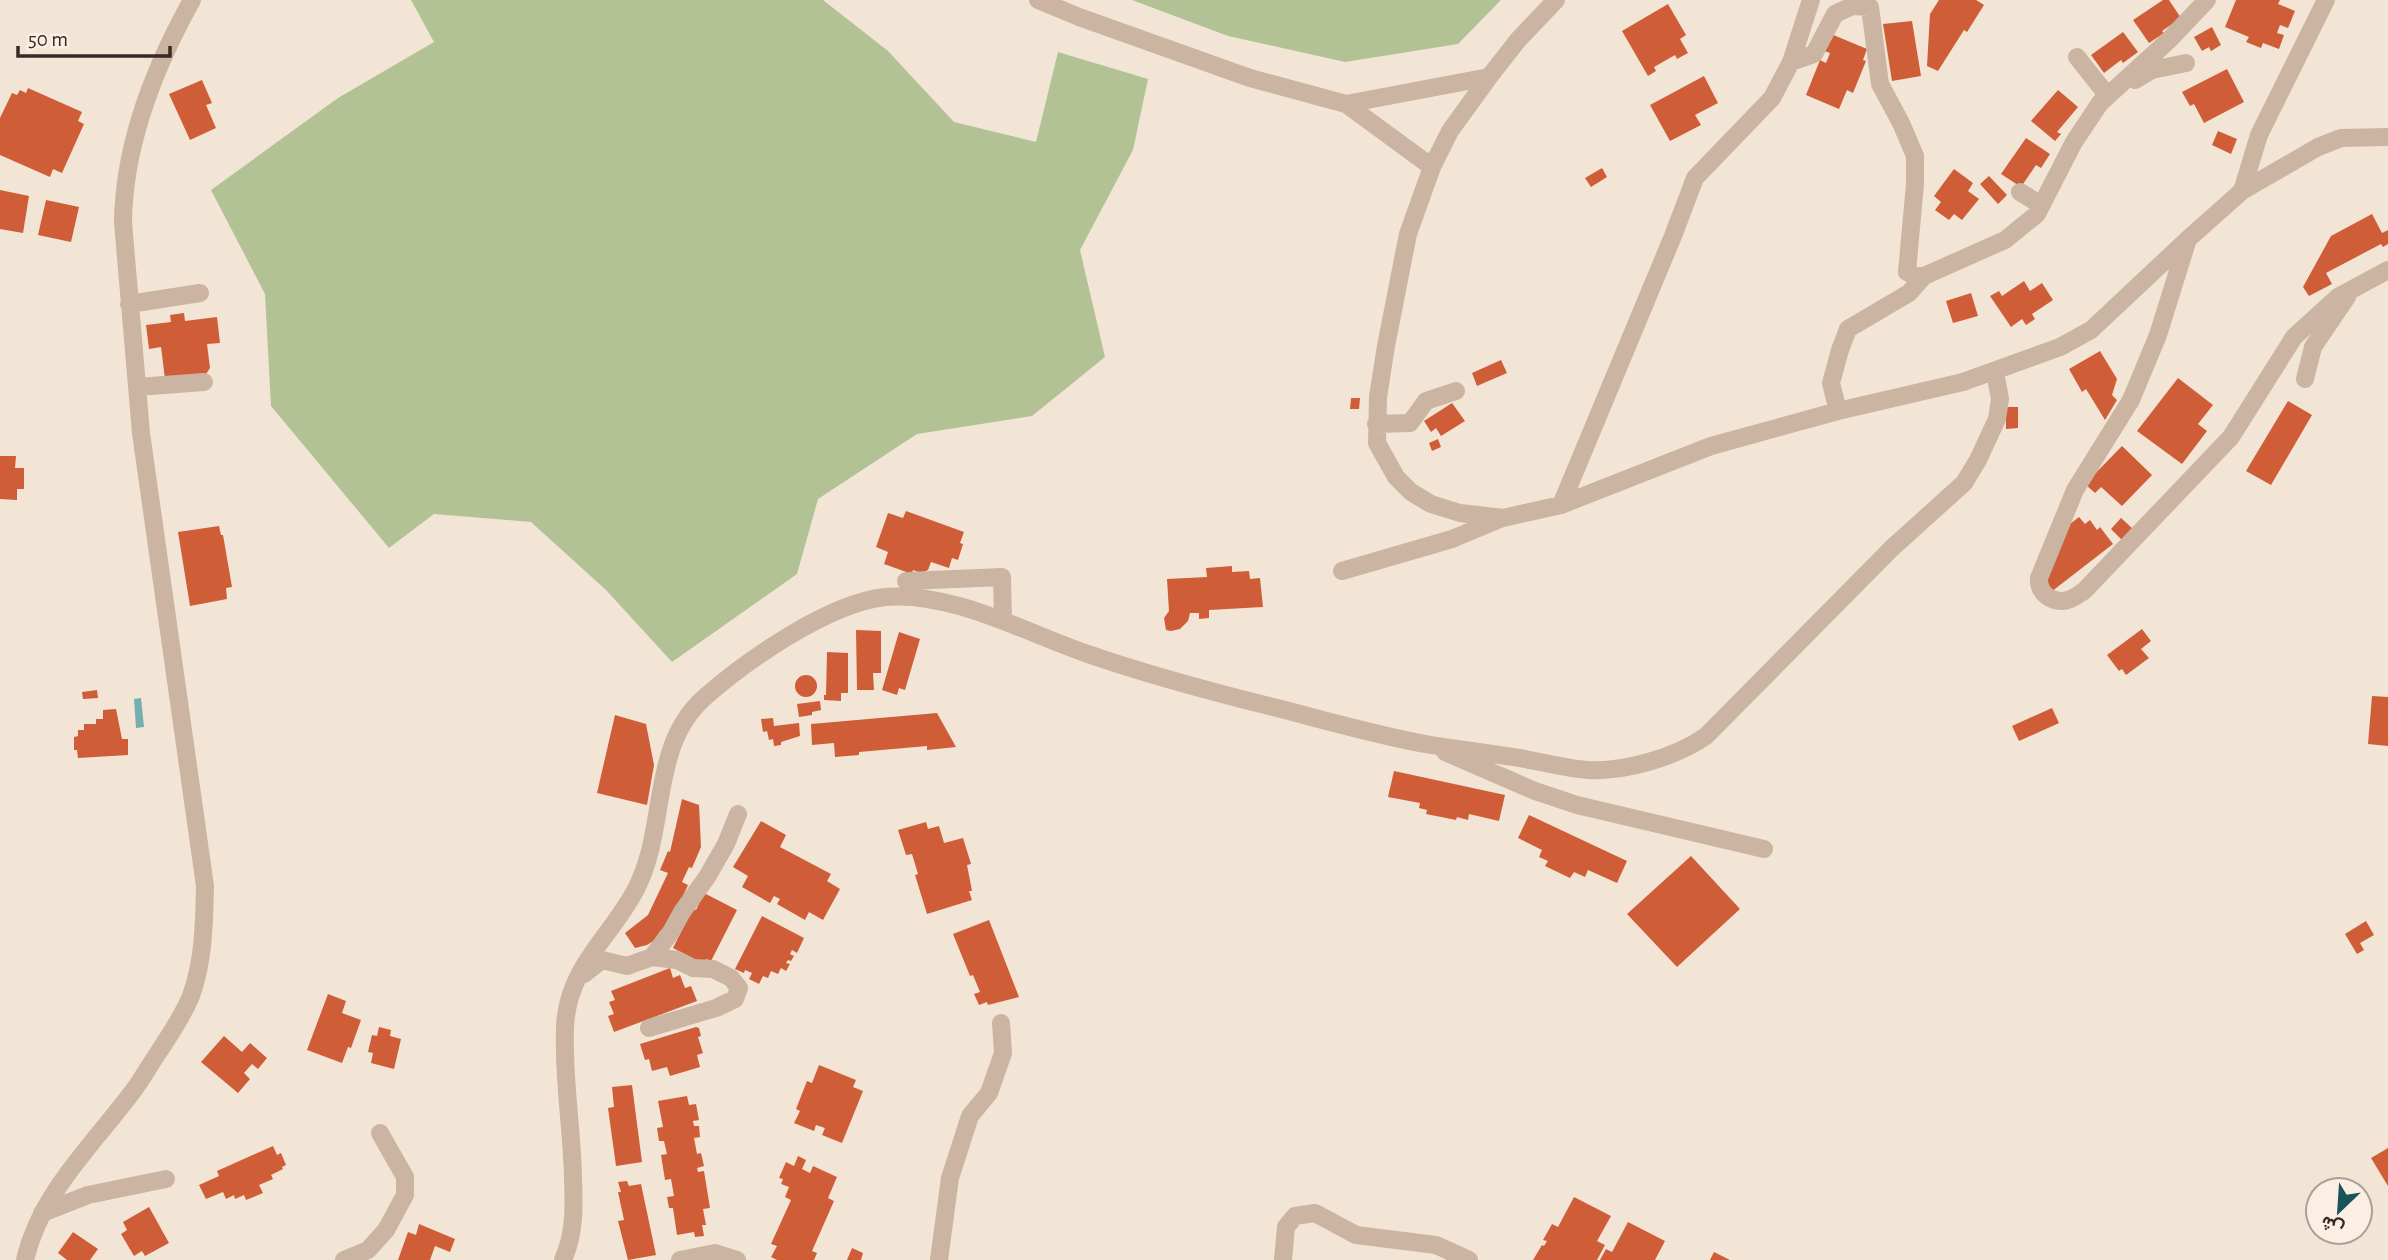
<svg xmlns="http://www.w3.org/2000/svg" width="2388" height="1260" font-family="'Alegreya Sans',Vazirmatn,sans-serif">
  <style>
    .green { fill: #b3c295 }
    .water { fill: #73aeb1 }
    .building { fill: #cf5d37 }
    .lines { fill: none; stroke-linecap: round; stroke-linejoin: round }
    .minor { stroke: #cbb4a1; stroke-width: 18 }
  </style>
  <rect width="100%" height="100%" fill="#f2e5d6"/>
  <path class="green" d="M411,0h412l65,51 66,71 82,20 22,-90 90,27 -15,71 -53,100 25,107 -73,59 -115,18 -99,65 -21,75 -125,88 -66,-72 -75,-68 -97,-8 -45,34 -118,-142 -6,-112 -54,-104 127,-92 96,-56z
    M1132,0h369l-43,44 -113,18 -117,-26z"/>
  <path class="water" d="M141,698l3,29 -8,1 -2,-29z"/>
  <path class="building" d="M1939,0h37l8,5 -17,27 -3,-2 -26,41 -11,-5 3,-52z
    M2163,0h6l12,18 -19,13 2,2 -15,10 -16,-23z
    M2236,0h44l-2,4 17,7 -7,17 -8,-3 -3,8 7,2 -5,14 -16,-6 -2,5 -15,-6 3,-5 -24,-10z
    M1668,4l18,31 -6,4 8,14 -11,6 -2,-4 -21,12 2,4 -8,5 -26,-45z
    M1912,21l9,55 -29,5 -9,-57z
    M2212,27l9,18 -10,6 -2,-4 -7,4 -8,-14z
    M2123,32l15,20 -15,11 -2,-3 -17,13 -13,-18z
    M1831,34l36,15 -4,11 3,1 -13,32 -6,-3 -8,19 -33,-14 14,-35 6,3 4,-10 -6,-2z
    M2227,69l17,33 -40,21 -10,-19 -4,2 -8,-14z
    M1704,76l14,27 -23,12 6,10 -31,16 -20,-36z
    M202,80l10,23 -6,2 10,23 -26,12 -21,-46z
    M28,88l54,24 -4,9 6,3 -22,49 -9,-4 -3,8 -50,-22v-37l12,-25 5,2 3,-5 6,3z
    M2058,90l20,17 -21,25 4,2 -6,7 -24,-20z
    M2218,131l19,8 -6,15 -19,-9z
    M2026,138l24,16 -9,14 -5,-3 -15,22 -20,-13z
    M1602,168l5,9 -16,10 -6,-9z
    M1954,169l19,14 -5,8 11,8 -17,21 -8,-6 -5,6 -14,-10 6,-8 -7,-6z
    M1989,176l18,19 -9,9 -18,-20z
    M0,190l29,6 -6,37 -23,-4z
    M46,200l33,7 -8,35 -33,-7z
    M2372,214l10,19 6,-3v14l-5,3 -2,-3 -55,29 6,11 -23,12 -6,-9 28,-51z
    M2024,281l6,10 12,-8 11,17 -21,14 3,5 -9,6 -4,-6 -11,8 -21,-31 9,-5 3,5z
    M1971,293l7,23 -25,7 -7,-22z
    M184,313l1,8 32,-4 3,26 -13,1 3,24 -4,6 -41,5 -4,-32 -12,2 -3,-24 25,-3 -1,-7z
    M2100,351l17,28 -5,16 5,5 -12,20 -19,-31 -4,3 -13,-23z
    M1501,360l6,13 -30,13 -5,-13z
    M2178,378l35,27 -15,19 9,7 -25,33 -45,-33z
    M1351,398h9l-1,11h-9z
    M2288,401l24,14 -41,70 -25,-14z
    M1452,403l13,18 -24,15 -5,-8 -5,4 -7,-11z
    M2006,407h12v21l-12,1z
    M1438,439l3,8 -9,4 -3,-8z
    M2122,446l30,29 -30,31 -21,-19 -6,6 -10,-9z
    M0,456h16l-1,12h9v21h-7v11l-17,-1z
    M906,511l58,21 -4,11 3,1 -5,16 -6,-2 -3,10 -18,-6 -3,8 -7,3 -8,-3 -1,4 -28,-10 4,-12 -12,-5 12,-34 15,5z
    M2079,517l6,7 5,-4 7,10 3,-3 13,17 -62,48 -7,-3 22,-62z
    M2121,518l12,11 -10,12 -12,-12z
    M219,526l2,9h2l9,52 -6,1 1,11 -37,7 -12,-74z
    M1232,566v6l17,-1 1,8 10,-1 3,29 -54,3v8l-10,1v-6h-9l-2,8 -8,8 -9,2 -5,-1 -2,-12 5,-7 -2,-32 40,-2 -1,-9z
    M2142,629l9,12 -10,8 8,9 -23,17 -4,-6 -3,2 -12,-16z
    M856,630l25,1v42h-8l1,17h-17z
    M899,632l21,7 -15,51 -6,-2 -2,7 -15,-5z
    M827,652l21,1v40h-7v8l-17,-1v-5h2z
    M795 686a11 11 0 1 1 22 0a11 11 0 1 1-22 0Z
    M97,690l1,8 -15,1 -1,-7z
    M2372,696l16,1v49l-20,-2z
    M820,701l1,9 -9,2v3l-13,2 -2,-13z
    M2052,708l7,15 -40,18 -7,-15z
    M116,709l6,30h6v16l-50,3 -1,-8h-3v-13l4,-1v-6h6v-6h12v-5h7v-9z
    M937,713l19,34 -29,3v-4l-68,6v3l-24,2 -1,-14 -22,2 -1,-21z
    M615,715l31,9 8,41 -7,40 -50,-12z
    M773,718l1,8 25,-3 1,13 -19,6v3l-7,1 -1,-7 -4,1 -2,-9 -4,1 -2,-13z
    M1394,771l111,24 -6,26 -30,-7 -1,6 -11,-3 -1,3 -30,-6 1,-4 -8,-2 1,-5 -32,-6z
    M682,799l17,6 2,42 -9,21 -3,-1 -7,15 6,3 -22,48 -5,-3 -6,10 -8,5 -12,3 -10,-15 23,-18 20,-42 -8,-3 8,-19 2,1z
    M1529,815l98,46 -10,22 -29,-13 -3,7 -11,-5 -4,6 -25,-12 3,-5 -9,-4 3,-7 -24,-12z
    M761,821l25,14 -6,12 51,27 -4,7 13,8 -17,31 -14,-8 -4,8 -28,-16 3,-5 -6,-3 -4,7 -28,-16 6,-11 -15,-9z
    M926,822l2,7 11,-3 5,17 19,-5 8,26 -4,1 5,26h-3l3,9 -45,14 -12,-39 3,-1 -6,-20 -6,1 -8,-25z
    M1691,856l49,53 -63,58 -50,-53z
    M704,893l33,17 -26,51 -5,-2 -2,5 -31,-16 20,-40 3,2z
    M762,916l42,22 -7,15 -5,-3 -2,4 4,2 -3,5 -3,-1 -2,3 4,1 -4,7 -5,-3 -3,6 -7,-3 -3,7 -5,-2 -4,8 -10,-5 3,-6 -7,-3 -1,3 -9,-4z
    M989,920l30,77 -31,8 -1,-3 -8,3 -5,-11 6,-2 -7,-17 -3,1 -17,-42z
    M2366,921l8,14 -14,8 4,7 -7,4 -12,-20z
    M670,968l3,10 7,-3 5,13 6,-2 6,15 -83,31 -6,-16 6,-2 -5,-12 6,-2 -4,-9z
    M328,994l18,7 -4,12 19,7 -10,28 -3,-1 -6,16 -35,-13z
    M379,1027l12,3 -1,6 11,3 -7,30 -23,-6 2,-10 -5,-1 4,-17 5,1z
    M696,1027l3,1 2,8 -3,1 5,16 -6,2 3,12 -30,9 -3,-9 -15,4 -3,-12 -4,1 -5,-16z
    M224,1036l18,16 8,-9 17,15 -9,11 -6,-5 -8,9 6,6 -12,14 -37,-31z
    M819,1065l37,15 -3,7 10,4 -21,52 -20,-8 3,-7 -9,-3 -2,6 -20,-8 6,-12 -4,-2 11,-28 5,2z
    M632,1085l10,77 -26,4 -8,-58 6,-1 -2,-20z
    M687,1096l2,9 7,-1 3,16 -6,1 1,5h5l1,11 -6,1 3,16 4,-1 3,13 -7,2 1,4 6,-1 6,37 -7,1 3,16h-4l2,11 -9,1 -1,-5 -17,3 -4,-27h-4l-2,-11 7,-1 -3,-17 -6,1 -4,-25 6,-1 -3,-13h-5l-2,-13 6,-1 -5,-26z
    M273,1146l4,9 4,-2 5,12 -4,2 1,2 -12,6 2,4 -14,6 4,8 -17,7 -2,-5 -9,4 -1,-4 -8,4 -3,-7 -17,7 -7,-14 20,-9 -2,-5z
    M2388,1148v38l-17,-28z
    M798,1156l8,4 -4,9 8,4 3,-7 24,11 -9,21 6,3 -22,50 5,2 -3,7h-37l-6,-3 6,-11 -6,-2 20,-44 -6,-3 4,-10 -8,-3 2,-5 -4,-1 7,-16 8,4z
    M627,1181l2,5 12,-2 15,71 -28,5 -10,-39 6,-1 -6,-28h3l-3,-10z
    M1574,1197l37,19 -14,25 8,4 -8,15h-64l9,-15 2,1 3,-5 -4,-1 9,-16 6,3z
    M149,1207l20,36 -24,13 -3,-5 -8,5 -13,-22 6,-4 -4,-8z
    M1628,1222l37,19 -10,19h-55l6,-11 6,3z
    M419,1224l36,15 -5,13 -15,-6 -5,14h-32l10,-28 8,3z
    M73,1232l25,17 -8,11h-23l-9,-7z
    M852,1248l11,5 -2,7h-14z
    M1714,1252l16,8h-20z"/>
  <g class="lines">
    <path class="minor" d="M1038,0l41,17 171,61 96,26 86,63
      M1556,0l-38,40 -29,37 -39,54 -18,36 -24,67 -22,112 -8,51 -1,46 19,34 15,15 20,12 29,9 43,5 58,-13 150,-59 127,-35 125,-29 97,-35 31,-17 97,-91 54,-48 76,-44 23,-9 47,-1
      M2077,57l30,38
      M1791,62l23,-8 21,-40 17,-8 18,1 10,77 21,39 14,33v28l-8,88 8,4h9l81,-36 32,-26 37,-72 26,-39 69,-63 38,-40
      M2135,80l17,-10 34,-7
      M1346,104l143,-27
      M2242,191l17,-56 67,-135
      M2020,192l21,13
      M2187,242l-29,93 -27,65 -56,90 -36,88c-1,15 13,26 29,22 5,-1 11,-6 16,-9l147,-154 63,-100 44,-40 50,-27
      M129,304l71,-11
      M2305,379l8,-32 34,-50
      M137,387l67,-5
      M1838,411l-7,-28 9,-33 8,-21 61,-36 15,-17
      M1376,424l34,-1 16,-22 30,-10
      M1561,505l112,-269 22,-58 77,-80 19,-36 20,-62
      M1342,571l110,-32 48,-20
      M906,581l96,-4 1,44
      M1445,752l90,39 42,14 187,44
      M584,974l18,-14 25,6 25,-9 19,-25 11,-20 25,-35 19,-33 12,-30
      M649,1028l67,-20 19,-9 4,-11 -8,-10 -18,-9 -20,-1 -16,-8 -25,-3
      M42,1213l46,-18 78,-16
      M25,1260c16,-69 71,-118 111,-173 9,-13 17,-27 26,-40 11,-17 21,-32 29,-51 13,-37 13,-72 14,-110l-64,-453 -18,-211c1,-79 31,-154 69,-222
      M344,1260l24,-10 18,-20 19,-35v-18l-25,-44
      M563,1260c12,-27 11,-53 10,-82 -1,-50 -10,-100 -8,-150 2,-61 45,-89 71,-139 32,-61 13,-143 69,-192 42,-37 124,-94 180,-100 65,-6 140,35 200,56 63,22 127,39 192,55 51,13 102,28 154,37 25,4 50,7 75,11 27,3 55,12 82,14 37,2 88,-13 118,-34l186,-188 72,-65 14,-23 19,-41 3,-20 -5,-27
      M680,1260l35,-7 22,7
      M939,1260l11,-82 20,-62 19,-23 14,-40 -2,-30
      M1283,1260l3,-33 9,-11 20,-3 41,22 80,10 33,15"/>
  </g>
  <g transform="translate(2339 1211) rotate(205)"><circle r="33" fill="#faefe2" stroke="#aba096" stroke-width="2"/>
  <path d="M0-5L12 26L0 18L-12 26Z" fill="#185459"/>
  <text y="-10" font-size="19" font-weight="bold" text-anchor="middle" fill="#352a25">ش</text>
  </g>
  <path d="M18 46v10h152v-10" fill="none" stroke="#352a25" stroke-width="3.5"/>
  <text x="28" y="46" font-size="21" fill="#352a25" stroke="#faefe2" stroke-width="5" paint-order="stroke">50 m</text>
</svg>
